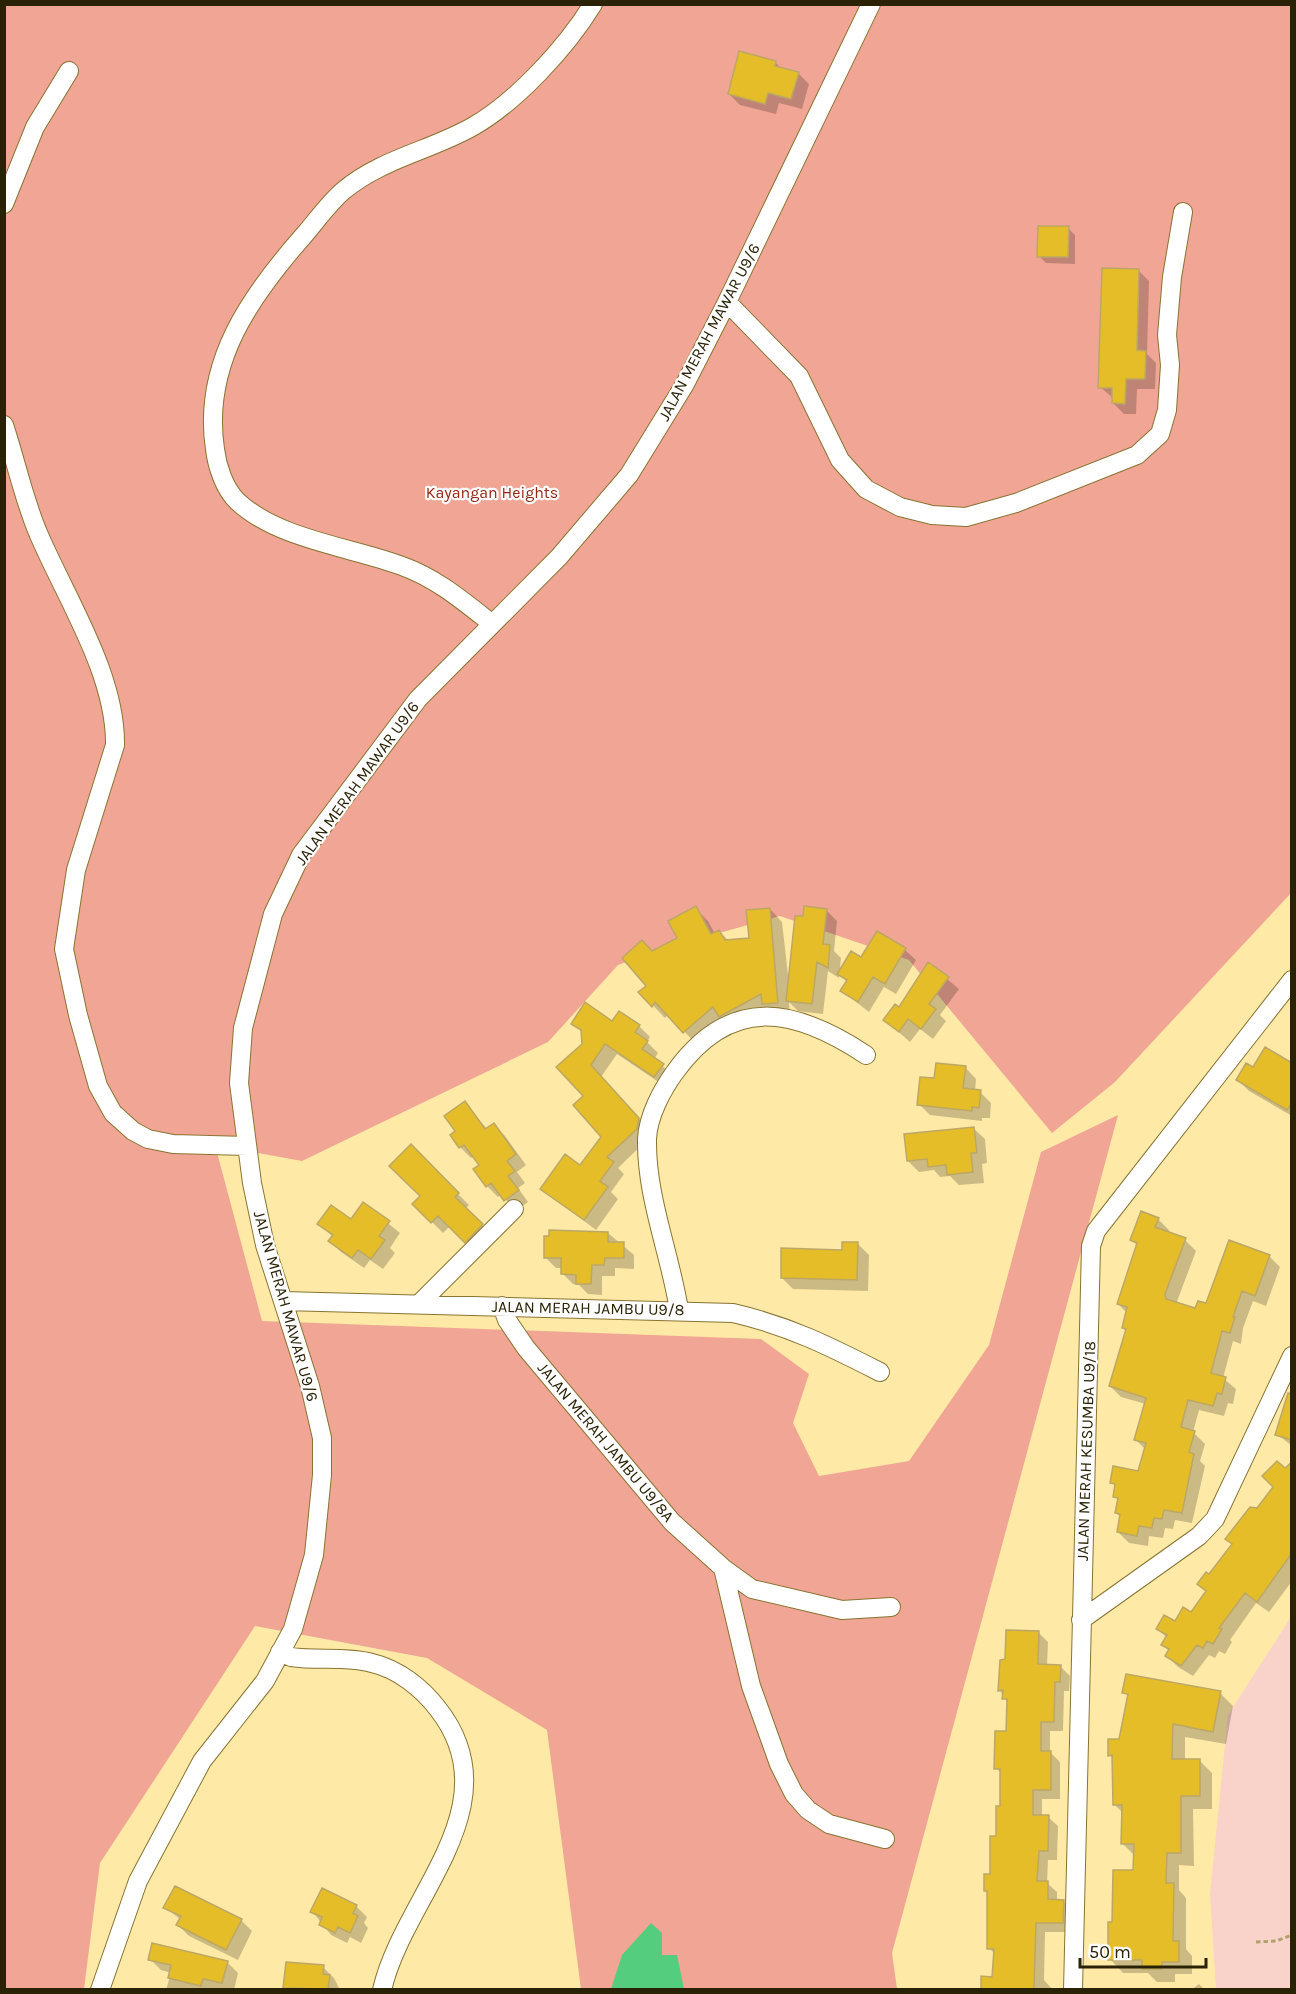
<svg xmlns="http://www.w3.org/2000/svg" width="1296" height="1994" font-family="Karla,sans-serif">
  <style>
    .green { fill: #f9d2ca }
    .forest { fill: #f1a595 }
    .water { fill: #55cd7f }
    .shadow { fill: #0003 }
    .building { fill: #e4bd29; stroke: #bca766; stroke-width: 1.5 }
    .lines { fill: none; stroke-linecap: round; stroke-linejoin: round }
    .minor-casing { stroke: #887432; stroke-width: 20 }
    .path { stroke: #b2a16c; stroke-width: 3; stroke-dasharray: 4.5 3; stroke-linecap: butt }
    .minor { stroke: #fff; stroke-width: 18 }
    .labels { text-anchor: middle; dominant-baseline: central; stroke-width: 4.5; stroke-linejoin: round; paint-order: stroke }
    .street-label { font-size: 16px; fill: #2a2206; stroke: #fff }
    .park-label { font-size: 16px; fill: #942612; stroke: #fff }
  </style>
  <rect width="100%" height="100%" fill="#ffe9a6"/>
  <path class="green" d="M1291,1617v372h-75l-6,-95 18,-179z"/>
  <path class="forest" d="M5,5h1286v888l-176,189 -63,51 -143,-173 -129,-44 -122,34 -40,15 -70,77 -246,119 -87,-16 47,176 499,18 48,35 -16,49 26,53 90,-15 80,-116 52,-193 77,-37 -226,838 5,36h-316l-34,-259 -120,-72 -172,-32 -155,237 -16,126 -79,1z"/>
  <path class="water" d="M651,1923l11,10v22h15l7,34h-73l11,-34z"/>
  <path class="shadow" d="M775,62l7,7 16,4 11,11 -7,25 -23,-6 -3,11 -36,-9 -11,-11z
    M1068,228l7,7v29l-29,-1 -7,-7z
    M1138,270l11,11 -2,73 9,9 -1,26h-18l-1,25h-12l-11,-11v-5l-13,-11z
    M695,908l13,13 7,13 4,-3 10,10 21,-2 20,-30 12,13 7,62 15,-66 22,-8 11,11 -3,30 7,7 -2,20 -11,-7 -5,43 -25,-3 -9,-9 1,13 -14,1 -79,29 -29,-31 -3,4 -25,-26 8,-6 5,-33 26,-15z
    M877,933l28,17 11,10 -20,34 -12,-7 -15,25 -27,-21 5,-9 -8,-8 22,-15z
    M929,964l30,25 -19,26 6,6 -13,18 -13,-10 -10,13 -25,-22 14,-10z
    M573,1023h40l26,3 11,11 -3,5 11,11 -4,6 20,17 -8,11 -49,-33 -16,23 49,53 -3,10 -29,28 6,6 -13,18 7,7 -22,31 -54,-41 39,-22 22,-30 -18,-41 -2,-63z
    M1292,1065v51l-43,-25 -11,-11 16,-11z
    M965,1067l11,12 -1,12 5,1 11,11 -1,15h-8v3l-52,-6 -11,-11 16,-24z
    M465,1103l22,26 7,-4 11,11 21,29 -9,7 8,11 -7,5 10,14 -12,9 -15,-17 -3,3 -11,-11 -6,-20 -7,-10 -3,2 -11,-11 -3,-16z
    M973,1128l12,11 2,24 -5,1 2,19 -25,2 -9,-9 -10,1 -6,-7 -15,2 -11,-11z
    M411,1147l58,58 -4,4 28,27 -17,16 -26,-26 -7,7 -29,-29 8,-8z
    M364,1204l36,29 -10,15 5,5 -12,16 -13,-9 -6,8 -23,-16 -11,-11 3,-4 -14,-13 33,-3z
    M1158,1219l11,11 -1,3 17,7 11,11 -20,53 20,5 11,-4 62,-49 11,11 -14,39 -13,-5 -10,27 -2,16 -8,-3 -10,37 13,11 -3,15 -5,-1 -4,13 -25,-6 -6,22 12,12 -5,17 5,5 -13,57 -17,-3 -2,9 -8,-1 -2,10 -14,-2 -1,10 -19,-3 -11,-11 3,-15 -5,-4 3,-13 -4,-4 1,-9 -4,-5 27,-9 7,-23 -11,-11 11,-35 -25,-7 -11,-11 17,-54 -4,-4 4,-15 -9,-9 20,-58 -6,-6z
    M608,1233l26,22v14l-19,-1v8h-13v19l-14,-1 -9,-9 -6,-1 -11,-11v-5h-6l-11,-11z
    M858,1244l11,11 -1,36 -75,-2 -11,-11z
    M1291,1388l1,58 -15,-12z
    M1292,1464v117l-23,31 -13,-9 -26,37 2,2 -7,12 -6,-3 -4,7 -6,-3 -16,21 -15,-9 -11,-11 2,-5 -6,-6 4,-7 -9,-9 33,-15 16,-22 -8,-8 11,-8z
    M1038,1632l10,10 -1,24h13l10,10 -1,15h-5l-1,40h-13v21l10,10v37h-18v17l6,1 10,9 -1,34h-9l-1,23 10,9v9h6l10,10 -1,21h-27l-1,48 9,10h-70v-12h11l1,-24 -6,-6v-54l-4,-3 6,-15 10,-69 1,-33 -6,-6 12,-36v-29l-8,-12 2,-30z
    M1124,1692l96,1 13,13 -7,38 -41,-7v23h14l13,13v36h-19l1,57 -15,-1v25l7,8v51l6,7v18h-17v8h-18l-9,-9h-25l-13,-14 4,-36 21,-52v-15l-13,-13 1,-30 -9,-9v-45l-5,-4 11,-14 9,-44z
    M356,1906l11,11 -3,6 4,5 -7,15 -11,-6 -3,6 -16,-8 -19,-24z
    M165,1907l76,13 11,11 -14,29 -49,-24 -11,-11 3,-5z
    M150,1959l77,3 11,11 -4,17h-68l5,-17 -10,-3z
    M323,1967l11,11 6,12 -55,-2z
    M1199,1984l6,6h-14z"/>
  <path class="building" d="M739,51l37,10 -1,5 24,6 -8,27 -23,-6 -3,11 -37,-10z
    M1038,226h31l-1,31h-31z
    M1102,268l37,1 -2,81 9,1 -1,28h-19l-1,25 -13,-1v-15h-14z
    M696,906l15,28 8,-4 6,10 24,-2 -3,-28 24,-2 8,95 -16,1 -1,-10 -42,23 -6,-10 -30,26 -28,-31 -3,5 -14,-15 8,-6 -24,-28 20,-18 10,11 25,-13 -9,-17z
    M804,906l23,3 -4,35 7,1 -2,23 -11,-6 -5,42 -26,-3 9,-85h8z
    M877,931l29,17 -21,36 -12,-7 -15,25 -18,-11 7,-11 -10,-6 14,-23 10,6z
    M928,962l21,15 -20,27 7,5 -15,20 -13,-10 -9,13 -16,-12 12,-16 4,3z
    M585,1002l27,19 7,-10 21,14 -5,7 13,9 -6,8 22,15 -10,13 -49,-33 -14,21 48,53 -2,11 -30,28 7,5 -14,19 8,6 -24,33 -44,-31 25,-35 15,11 21,-28 -28,-32 10,-9 -27,-29 26,-23 -1,-14 -10,-6z
    M1265,1047l27,16v40l-5,7 -51,-30 10,-17 7,4z
    M936,1063l30,3 -3,22 18,2 -2,18 -7,-1v4l-55,-6 3,-28 14,1z
    M465,1101l20,28 9,-6 22,31 -9,7 8,10 -7,5 11,14 -15,11 -13,-18 -5,4 -13,-18 6,-4 -15,-20 -5,3 -9,-13 5,-4 -11,-15z
    M974,1127l3,26h-6l2,19 -26,3 -1,-10 -18,2 -1,-8 -20,2 -3,-27z
    M411,1144l48,49 -4,4 28,27 -18,19 -27,-27 -7,7 -19,-19 8,-8 -31,-30z
    M363,1202l27,19 -11,15 6,4 -14,19 -13,-9 -6,8 -24,-17 5,-6 -16,-11 14,-19 20,14z
    M1141,1211l18,7 -4,9 31,11 -21,56 1,5 29,9 3,-7 8,2 23,-63 41,15 -15,41 -13,-5 -9,26h2l-5,16 -8,-2 -11,42 15,4 -4,17 -5,-1 -4,13 -25,-6 -7,27 14,4 -6,21 5,2 -12,59 -18,-3 -2,9 -8,-1 -2,10 -13,-2 -2,10 -20,-4 3,-18 -5,-1 3,-15 -5,-1 2,-13 -5,-1 3,-17 25,5 8,-28 -12,-3 12,-42 -37,-12 17,-57 -4,-1 5,-21 -10,-3 20,-61 -7,-3z
    M549,1230l59,2v10h16v16h-19l-1,7h-12l-1,19h-15v-9l-15,-1v-16h-17v-22h5z
    M842,1242h16l-1,38 -76,-2v-30l61,2z
    M1288,1393l4,1v46l-17,-5z
    M1277,1461l8,7 7,-6v91l-35,49 -12,-9 -26,35 3,1 -9,15 -6,-3 -4,7 -6,-3 -16,21 -16,-10 4,-7 -8,-4 6,-10 -11,-6 8,-14 11,6 8,-14 8,5 15,-21 -9,-7 9,-12 3,2 23,-30 -7,-5 25,-32 7,1 16,-21 -11,-11z
    M1006,1630l33,1 -1,33 23,1 -1,17h-5l-1,40h-13v29h10v39h-18v25h16l-1,36h-9l-2,30h11v18l16,1 -1,23h-27l-2,66h-53v-13l11,1 2,-28h-7v-58h-3v-17h6v-38h6v-30h4v-37h-6l1,-38h11l1,-32h-5l1,-9 -5,1 2,-31 5,-1z
    M1126,1674l95,17 -8,41 -40,-8 -1,35h28v37h-19v57h-14l-1,30h8l-1,58h6v21h-17v7h-20v-9h-34v-38h4l1,-52h20l1,-26h-13l1,-39h-9l-1,-50 -4,1v-17h11l9,-45 -6,-1z
    M175,1886l67,33 -16,31 -50,-25 5,-9 -18,-8z
    M322,1888l35,17 -4,8 5,3 -8,17 -12,-6 -3,6 -16,-8 3,-8 -12,-5z
    M152,1943l76,18 -6,22 -19,-4 -2,7 -33,-8 3,-13 -23,-5z
    M286,1962l38,3 -1,9 7,1 -2,14 -45,-1z"/>
  <g class="lines">
    <defs>
      <path id="minor" d="M4,204l31,-77 34,-56
        M727,302l72,74 41,84 26,29 34,18 32,8 34,2 50,-14 121,-48 23,-21 7,-24 3,-45 -3,-30 5,-58 11,-65
        M4,425c12,36 20,76 35,110 28,65 77,140 76,210l-39,125 -12,79 14,66 20,71 15,27 20,18 15,8 25,5 74,2
        M491,623c-28,-22 -55,-45 -89,-57 -51,-19 -125,-27 -165,-65 -13,-13 -20,-35 -22,-52 -13,-86 36,-154 90,-215 12,-14 24,-31 38,-43 38,-32 86,-40 129,-64 44,-25 94,-79 121,-123
        M283,1301l450,12c56,13 96,33 147,59
        M419,1304l95,-95
        M502,1306l5,14 19,28 146,174 51,46 29,21 90,21 49,-3
        M679,1310c-9,-57 -33,-113 -32,-171 1,-23 15,-49 28,-67 56,-78 120,-64 191,-17
        M723,1568l28,118 28,78 15,30 14,16 21,14 56,15
        M1081,1620l118,-84 16,-17 77,-163
        M280,1652l11,5c26,4 55,-1 81,6 26,6 50,25 66,46 76,97 -35,188 -56,281
        M100,1990l38,-109 64,-120 63,-80 28,-52 21,-74 8,-80v-37l-12,-52 -45,-141 -13,-62 -13,-100 4,-55 30,-114 28,-59 117,-156 141,-142 70,-82 56,-91 42,-82 144,-298
        M1073,1990l18,-744 5,-15 196,-251"/>
    </defs>
    <use href="#minor" class="minor-casing"/>
    <path class="path" d="M1256,1942l20,-1 16,-6"/>
    <use href="#minor" class="minor"/>
  </g>
  <g class="labels">
    <g class="street-label">
      <text transform="translate(709 332) rotate(-62)">JALAN MERAH MAWAR U9/6</text>
      <text transform="translate(357 783) rotate(-54)">JALAN MERAH MAWAR U9/6</text>
      <text transform="translate(286 1306) rotate(74)">JALAN MERAH MAWAR U9/6</text>
      <text transform="translate(588 1308) rotate(1)">JALAN MERAH JAMBU U9/8</text>
      <text transform="translate(606 1442) rotate(50)">JALAN MERAH JAMBU U9/8A</text>
      <text transform="translate(1086 1451) rotate(-88)">JALAN MERAH KESUMBA U9/18</text>
    </g>
    <g class="park-label">
      <text x="492" y="492">Kayangan Heights</text>
    </g>
  </g>
  <rect width="1296" height="1994" fill="none" stroke="#2a2206" stroke-width="12"/>
  <path d="M1080 1958v9h126v-9" fill="none" stroke="#2a2206" stroke-width="3"/>
  <text x="1089" y="1958" font-size="18" fill="#2a2206" stroke="#ffffff" stroke-width="4.5" paint-order="stroke">50 m</text>
</svg>
